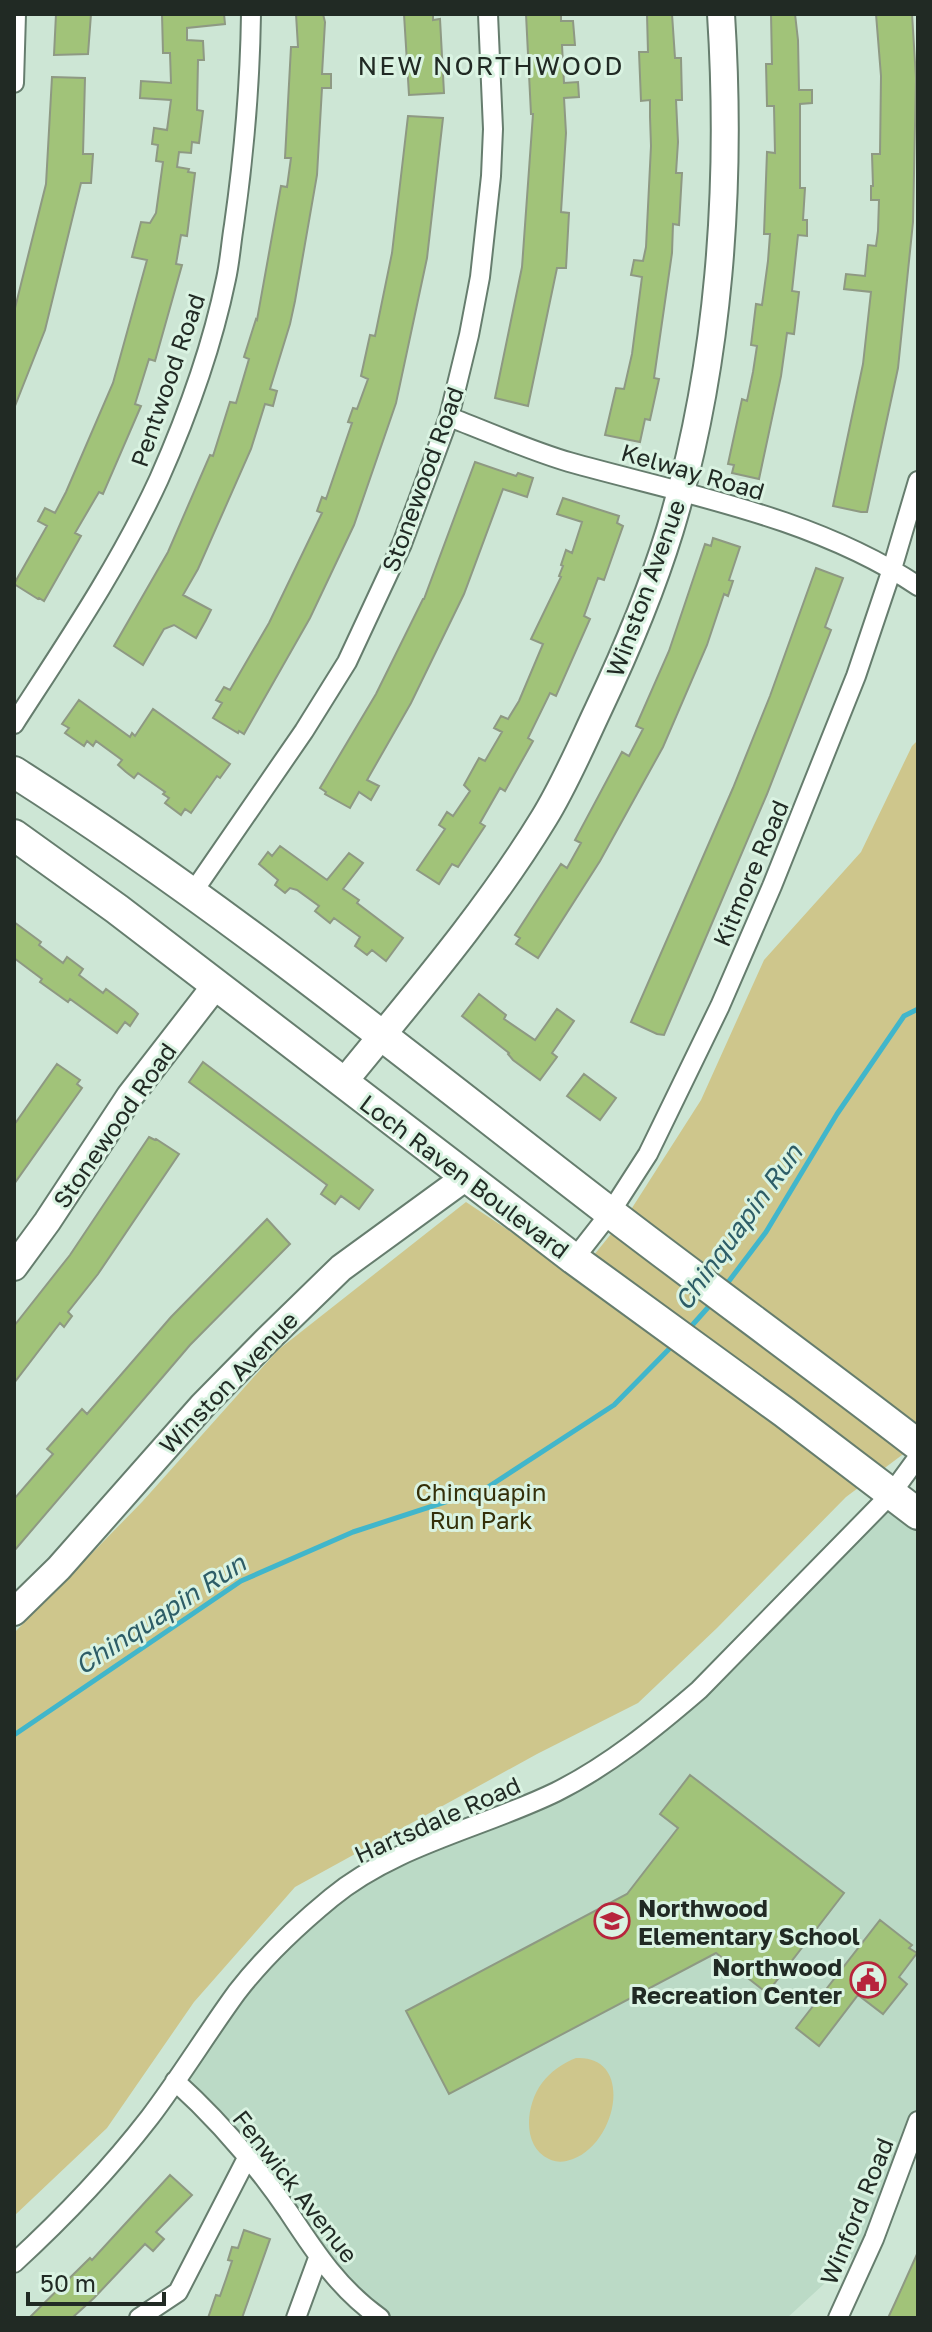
<svg xmlns="http://www.w3.org/2000/svg" width="932" height="2332" font-family="'Golos Text',sans-serif">
  <style>
    .built { fill: #bbdac6 }
    .green { fill: #cec68c }
    .lines { fill: none; stroke-linecap: round; stroke-linejoin: round }
    .stream { stroke: #41b6cb; stroke-width: 5 }
    .building { fill: #a1c379; stroke: #8e9983; stroke-width: 2 }
    .street-casing { stroke: #667d6e; stroke-width: 22 }
    .secondary-casing { stroke: #667d6e; stroke-width: 30 }
    .primary-casing { stroke: #667d6e; stroke-width: 34 }
    .street { stroke: #fff; stroke-width: 18 }
    .secondary { stroke: #fff; stroke-width: 26 }
    .primary { stroke: #fff; stroke-width: 30 }
    .labels { text-anchor: middle; dominant-baseline: central; stroke-width: 6; stroke-linejoin: round; paint-order: stroke }
    .street-label { font-size: 24px; fill: #212a24; stroke: #daf3e2 }
    .park-label { font-size: 24px; fill: #342f09; stroke: #daf3e2 }
    .poi-label { font-size: 24px; font-weight: bold; fill: #212a24; stroke: #daf3e2; text-anchor: start }
    .neighbourhood-label { font-size: 26px; letter-spacing: 2px; fill: #212a24; stroke: #daf3e2 }
    .water-label { font-size: 26px; font-style: italic; fill: #2d5d67; stroke: #daf3e2 }
  </style>
  <rect width="100%" height="100%" fill="#cde6d5"/>
  <path class="built" d="M891,1494l27,20v607l-44,117 -87,80h-405l-207,-237 43,-62 112,-120 226,-107 111,-75z"/>
  <path class="green" d="M918,740v703l-72,54 -129,131 -79,75 -101,51 -242,133 -101,115 -87,126 -93,88v-583l128,-131 136,-152 188,-148 111,74 55,-68 69,-108 63,-140 97,-108 51,-106z
    M576,2058c58,-3 42,84 -3,101 -8,3 -16,4 -24,0 -28,-13 -23,-55 -7,-76 8,-11 21,-20 34,-25z"/>
  <g class="lines">
    <path class="stream" d="M726,1285l40,-53 71,-118 67,-98 14,-7
      M687,1331l25,-28
      M14,1735l227,-154 112,-49 132,-43 129,-84 60,-61"/>
  </g>
  <path class="building" d="M56,14h35l-3,40 -34,1z
    M162,14h62l1,10 -38,4v12l16,1 1,19h-6l-1,50 6,1 -4,32 -7,-1 -1,11 -12,-1 -2,15 12,2 -1,3 7,1 -8,63 -6,-1 -5,29 6,1 -27,96 -6,-2 -14,45 6,2 -38,88 -4,-2 -24,41 6,3 -37,65 -5,-3 -1,1 -24,-15 33,-58 -9,-5 7,-13 10,5 11,-21 47,-109 34,-123 -15,-3 9,-35 9,1 6,-10 7,-51 -7,-1 2,-16 -6,-1 2,-16 13,2 4,-30 -31,-2 1,-17 30,2 -1,-30h-7z
    M296,14h27l2,8 -3,52h9v14h-9l-5,87 -22,126 -5,23 -20,65 7,2 -4,15 -8,-2 -14,45 -53,120 -15,26 28,15 -5,10 -10,18 -22,-13 -10,4 -21,36 -29,-19 54,-94 42,-97 3,1 17,-54 6,1 13,-44 -5,-2 12,-38 1,1 24,-134 6,1 4,-29h-6l6,-111h7z
    M404,14h29v6l7,-1 4,74 -35,2z
    M526,14h35v7h12l2,24h-13l2,38 14,-1 1,15 -15,1 2,35 -5,79 8,1 -3,55h-9l-29,138 -33,-8 27,-131 11,-153h-2z
    M647,14h25l3,44h6l1,42h-6l2,42 -2,31h6l-3,52 -6,-1 -1,29 -18,125 5,1 -9,41 -5,-1 -5,23 -35,-7 11,-47 8,1 8,-35 10,-77 -11,-2 3,-15 9,1 3,-14 5,-101 -1,-29v-17l-9,1 -2,-49h9z
    M771,14h24l3,26 1,50h13v13l-12,1v84h5l-2,32h4v16l-9,-1 -6,56 7,1 -5,42 -7,-1 -6,43 -22,103 -27,-6 2,-8 -6,-1 14,-65 5,2 6,-29 4,-26 -6,-1 5,-41 6,1 6,-44 2,-27h-6l3,-82 8,1 -1,-47h-7l-1,-42h6z
    M876,14h36l4,64 -3,144 -15,146 -31,144h-6l-28,-6 30,-142 8,-72 -27,-3 2,-15 19,2 3,-31 8,1 2,-15 1,-31h-8v-14h2l-1,-32h8l1,-78z
    M52,77l33,1 -2,76h10l-2,29h-10l-36,147 -30,76 -1,-94 32,-128z
    M408,116l35,2 -16,140 -31,145 -42,122 -44,93 -66,116 -5,-3 -1,2 -25,-15 9,-15 -6,-3 8,-13 6,3 39,-67 53,-110 -5,-2 5,-14 4,2 26,-76 -4,-1 5,-14 4,1 11,-30 -7,-3 9,-41 5,1 17,-83z
    M475,462l41,14 2,-3 15,5 -6,19 -24,-8 -39,105 -53,109 -44,77 12,6 -8,14 -12,-8 -9,16 -25,-14 1,-2 -6,-4 56,-94 47,-95h1z
    M563,498l56,18 -2,7 6,3 -19,54 -6,-2 -14,38 6,3 -34,77 -6,-3 -22,45 5,3 -28,50 -5,-3 -20,35 5,3 -27,41 -6,-3 -13,20 -22,-14 28,-41 -6,-4 8,-13 6,4 17,-25 -6,-6 15,-27 6,3 17,-29 -8,-4 7,-12 7,3 11,-18 24,-57 -12,-5 30,-62 -2,-1 4,-10 -2,-1 5,-15 6,3 10,-31 -25,-8z
    M713,538l27,9 -11,33 4,1 -5,15 -4,-2 -17,51 -44,102 -63,114 -62,97 -22,-14 4,-6 -5,-3 46,-71 6,4 14,-25 -6,-3 47,-88 7,4 14,-27 -7,-3 33,-75 36,-107 6,2z
    M816,568l27,10 -18,49 6,3 -64,164 -72,169 -31,72 -7,-1 -26,-12 102,-234 37,-92z
    M79,700l51,37 2,-4 3,3 18,-27 77,55 -10,14 -3,-2 -26,37 -6,-4 -4,6 -16,-12 4,-5 -6,-4 2,-2 -27,-19 -4,5 -8,-6 -8,-7 4,-5 -26,-19 -3,5 -6,-5 -3,5 -19,-13 4,-5 -7,-4z
    M280,846l47,34 22,-27 14,10 -20,26 16,11 -2,3 46,35 -17,23 -14,-11 -5,5 -12,-9 5,-9 -26,-19 -4,5 -15,-12 4,-5 -22,-16 -7,-2 -5,5 -10,-8 3,-5 -19,-16 9,-12 4,4z
    M14,922l27,20 -2,3 24,18 4,-6 16,12 -4,6 24,18 3,-4 28,21 4,4 -8,12 -5,-4 -8,11 -47,-34 -2,3 -28,-20 2,-3 -28,-21z
    M479,994l27,21 -2,4 31,21 22,-31 17,12 -22,32 5,4 -17,23 -27,-20 -5,-6 1,-1 -47,-37z
    M203,1062l170,128 -14,19 -18,-13 -6,8 -14,-10 6,-9 -138,-103z
    M57,1064l23,16 -3,4 5,4 -68,96v-59z
    M584,1074l32,24 -16,22 -33,-24z
    M149,1137l6,3 1,-1 23,15 -81,120 -30,38 4,4 -8,11 -4,-4 -46,60v-57l56,-71z
    M267,1219l23,25 -100,101 -176,206v-52l39,-45 -6,-5 35,-40 5,5 84,-97z
    M690,1775l154,118 -77,100 -51,-40 -267,141 -43,-83 221,-117 51,-66 -18,-14z
    M880,1920l32,25 -3,3 8,5 -18,24 8,7 -24,30 -25,-19 -39,51 -23,-18z
    M170,2175l22,20 -36,37 8,7 -11,12 -8,-7 -51,54 -22,20h-43l61,-60 2,2z
    M244,2230l26,9 -28,79h-34l8,-23 4,1 6,-17 6,-18 -4,-1 4,-13 6,1z
    M918,2252v66h-30l7,-15z"/>
  <g class="lines">
    <defs>
      <path id="street" d="M14,83l2,-69
        M449,417c40,15 79,33 120,45 118,33 245,55 349,124
        M14,724c51,-79 105,-158 145,-245 28,-63 53,-132 67,-200 4,-18 5,-36 8,-54 10,-70 16,-140 17,-211
        M193,892l111,-161 43,-69 55,-118 47,-127 20,-82 11,-58 11,-101 2,-47 -5,-115
        M574,1259l36,-46 38,-59 72,-148 52,-120 84,-210 36,-107 26,-88
        M175,2081c42,38 81,83 113,130 27,41 51,78 92,107
        M14,2263c49,-45 95,-93 136,-146 31,-41 57,-84 87,-125 27,-35 60,-66 94,-94 64,-53 151,-70 225,-106 52,-26 99,-64 143,-102l192,-196 27,-37
        M139,2318l39,-26 69,-134
        M296,2318l22,-60
        M838,2318l36,-79 44,-118"/>
      <path id="secondary" d="M343,1083c70,-86 143,-170 201,-265 21,-34 37,-72 54,-108 28,-59 53,-118 72,-180 50,-165 62,-345 51,-516
        M14,1267l33,-45 83,-126 86,-111
        M14,1612l45,-44 144,-163 65,-66 73,-71 125,-91"/>
      <path id="primary" d="M14,772c209,133 399,289 594,439 103,79 208,155 310,234
        M14,835l103,74 457,350 210,153 134,102"/>
    </defs>
    <use href="#street" class="street-casing"/>
    <use href="#secondary" class="secondary-casing"/>
    <use href="#primary" class="primary-casing"/>
    <use href="#street" class="street"/>
    <use href="#secondary" class="secondary"/>
    <use href="#primary" class="primary"/>
  </g>
  <defs>
    <symbol id="school-ring" viewBox="-11 -11 22 22"><circle r="9.5" fill="#daf3e2" stroke="#b7253c" stroke-width="1.5"/><path d="M0-5L7-2L0 1L-7-2ZM-4 1L0 2.5L4 1V4Q0 6-4 4Z" fill="#b7253c"/></symbol>
    <symbol id="civic-ring" viewBox="-11 -11 22 22"><circle r="9.5" fill="#daf3e2" stroke="#b7253c" stroke-width="1.5"/><path d="M-.6-6.5H3V-4.5H.6V-3L4-1V1h2V6H-6V1h2V-1L-.6-3ZM-1.2 2.5V6h2.4V2.5Z" fill="#b7253c"/></symbol>
  </defs>
  <g fill-rule="evenodd">
    <use href="#school-ring" x="592" y="1901" width="40" height="40"/>
    <use href="#civic-ring" x="848" y="1960" width="40" height="40"/>
  </g>
  <g class="labels">
    <g class="street-label">
      <text transform="translate(167 380) rotate(-71)">Pentwood Road</text>
      <text transform="translate(693 471) rotate(16)">Kelway Road</text>
      <text transform="translate(422 479) rotate(-70)">Stonewood Road</text>
      <text transform="translate(645 588) rotate(-70)">Winston Avenue</text>
      <text transform="translate(750 873) rotate(-67)">Kitmore Road</text>
      <text transform="translate(114 1125) rotate(-55)">Stonewood Road</text>
      <text transform="translate(465 1176) rotate(37)">Loch Raven Boulevard</text>
      <text transform="translate(228 1382) rotate(-46)">Winston Avenue</text>
      <text transform="translate(437 1819) rotate(-24)">Hartsdale Road</text>
      <text transform="translate(296 2186) rotate(52)">Fenwick Avenue</text>
      <text transform="translate(856 2211) rotate(-68)">Winford Road</text>
    </g>
    <g class="park-label">
      <text x="481" y="1491">Chinquapin<tspan x="481" dy="28">Run Park</tspan></text>
    </g>
    <g class="poi-label">
      <text x="638" y="1907">Northwood<tspan x="638" dy="28">Elementary School</tspan></text>
      <text x="842" y="1966" text-anchor="end">Northwood<tspan x="842" dy="28">Recreation Center</tspan></text>
    </g>
    <g class="neighbourhood-label">
      <text x="491" y="65">NEW NORTHWOOD</text>
    </g>
    <g class="water-label">
      <text transform="translate(738 1227) rotate(-54)">Chinquapin Run</text>
      <text transform="translate(160 1614) rotate(-33)">Chinquapin Run</text>
    </g>
  </g>
  <rect width="932" height="2332" fill="none" stroke="#212a24" stroke-width="32"/>
  <path d="M28 2292v12h136v-12" fill="none" stroke="#212a24" stroke-width="4"/>
  <text x="40" y="2292" font-size="24" fill="#212a24" stroke="#daf3e2" stroke-width="6" paint-order="stroke">50 m</text>
</svg>
